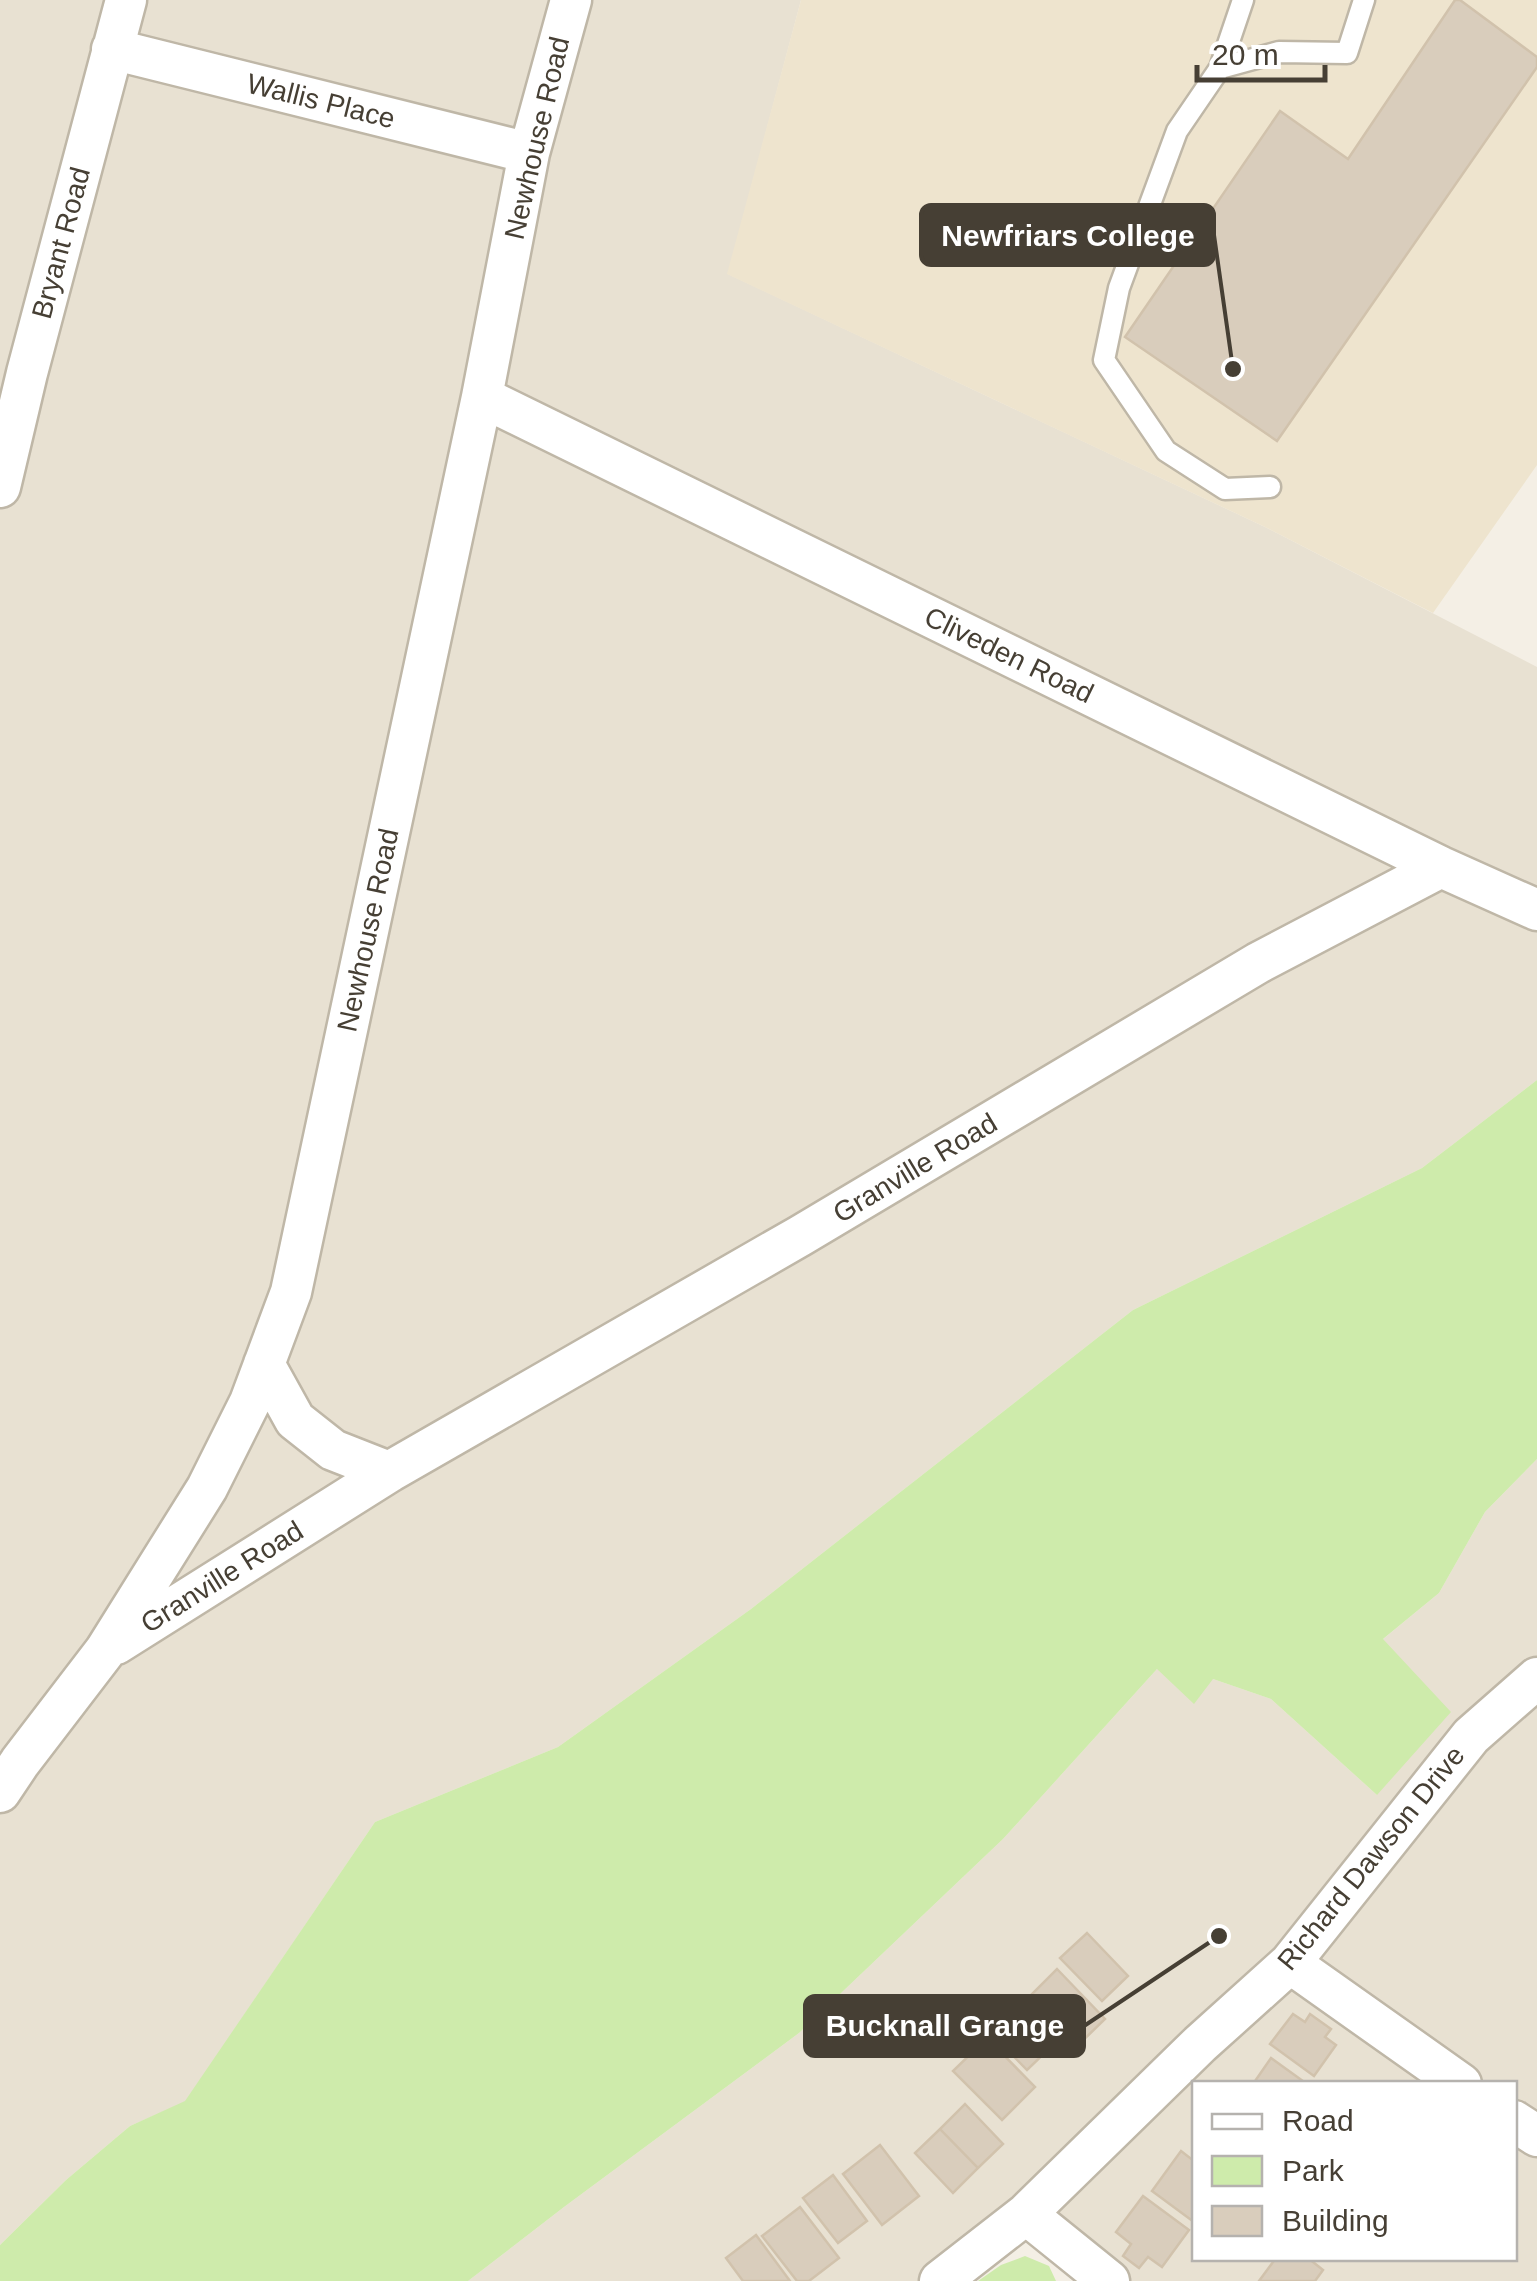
<svg xmlns="http://www.w3.org/2000/svg" width="1537" height="2281" font-family="Helvetica,sans-serif">
  <style>
    .residential { fill: #e8e1d2; fill-rule: evenodd }
    .education { fill: #eee4ce }
    .green { fill: #ceebab }
    .building { fill: #d9cdbc; stroke: #d1c2ac; stroke-width: 2.5 }
    .lines { fill: none; stroke-linecap: round; stroke-linejoin: round }
    .service-casing { stroke: #bfb7a7; stroke-width: 25 }
    .minor-casing { stroke: #bfb7a7; stroke-width: 45 }
    .service { stroke: #fff; stroke-width: 20 }
    .minor { stroke: #fff; stroke-width: 40 }
    .labels { text-anchor: middle; dominant-baseline: central; stroke-width: 8; stroke-linejoin: round; paint-order: stroke }
    .street-label { font-size: 28px; fill: #463f34; stroke: #fff }
    .leader { fill: none; stroke: #463f34; stroke-width: 4 }
    .callout-dot { fill: #463f34; stroke: #fff; stroke-width: 4 }
    .callout { fill: #463f34; stroke: #463f34; stroke-width: 4 }
    .callout-label { font-size: 30px; text-anchor: middle; font-weight: bold; fill: #fff }
  </style>
  <rect width="100%" height="100%" fill="#f4efe5"/>
  <path class="residential" d="M0,0h801l-73,274 537,253 272,140v413l-115,88 -289,142 -382,299 -193,138 -183,75 -190,280 -55,24 -64,54 -66,65z
    M1537,1459v822h-424l-88,-81 -104,81h-453l96,-74 235,-174 204,-194 154,-170 56,10 58,20 106,96 5,-155 57,-47 46,-81zM1194,2084h320v174h-320z"/>
  <path class="education" d="M801,0h736v465l-104,148 -168,-86 -538,-253z"/>
  <path class="green" d="M1537,1080v379l-52,53 -46,81 -56,46 68,73 -74,83 -106,-96 -58,-20 -19,25 -37,-35 -154,170 -204,194 -235,174 -96,74h-468v-36l66,-65 64,-54 55,-25 190,-279 183,-75 193,-138 382,-299 289,-142z
    M1025,2256l24,10 7,15h-78l23,-16z"/>
  <path class="building" d="M1455,0h5l77,57v10l-260,374 -152,-104 155,-226 68,48z
    M1087,1933l41,43 -26,25 -42,-43z
    M1057,1969l48,50 -33,32 -48,-49z
    M1012,2002l41,43 -26,25 -42,-43z
    M1293,2014l12,8 5,-8 21,15 -6,8 11,8 -22,31 -44,-32z
    M987,2038l48,49 -33,33 -49,-49z
    M1271,2058l36,26h-54z
    M965,2104l38,40 -25,24 -38,-39z
    M940,2129l38,39 -25,25 -38,-40z
    M880,2145l39,51 -37,29 -39,-51z
    M1181,2151l13,10v61l-42,-31z
    M833,2175l34,46 -29,22 -35,-45z
    M1143,2196l46,34 -27,37 -14,-10 -9,11 -16,-12 8,-12 -15,-12z
    M800,2207l39,51 -30,23h-12l-35,-45z
    M756,2235l34,46h-47l-17,-23z
    M1276,2258h32l15,12 -8,11h-56z"/>
  <g class="lines">
    <defs>
      <path id="service" d="M1220,68l23,-68
        M1270,487l-45,2 -59,-38 -62,-91 15,-72 58,-157 43,-63 59,-16 68,1 17,-53"/>
      <path id="minor" d="M112,49l417,104
        M482,397l959,470 96,43
        M0,487l27,-114 99,-373
        M264,1364l31,56 38,30 56,22
        M116,1644l273,-172 411,-236 458,-273 183,-96
        M0,1792l20,-30 85,-111 102,-163 43,-86 41,-110 191,-895 47,-244 42,-153
        M1290,1963l171,121
        M1514,2121l23,15
        M1026,2214l83,67
        M940,2281l86,-67 174,-170 90,-81 181,-227 66,-58"/>
    </defs>
    <use href="#service" class="service-casing"/>
    <use href="#minor" class="minor-casing"/>
    <use href="#service" class="service"/>
    <use href="#minor" class="minor"/>
  </g>
  <g class="labels">
    <g class="street-label">
      <text transform="translate(321 101) rotate(14)">Wallis Place</text>
      <text transform="translate(537 138) rotate(-77)">Newhouse Road</text>
      <text transform="translate(61 243) rotate(-75)">Bryant Road</text>
      <text transform="translate(1009 655) rotate(26)">Cliveden Road</text>
      <text transform="translate(368 930) rotate(-78)">Newhouse Road</text>
      <text transform="translate(915 1168) rotate(-31)">Granville Road</text>
      <text transform="translate(222 1577) rotate(-32)">Granville Road</text>
      <text transform="translate(1371 1858) rotate(-51)">Richard Dawson Drive</text>
    </g>
  </g>
  <path class="leader" d="M1233 369L1214 235M1219 1936L1084 2026"/>
  <g class="callout-dot">
    <circle cx="1233" cy="369" r="10"/>
    <circle cx="1219" cy="1936" r="10"/>
  </g>
  <g class="callout">
    <rect x="921" y="205" width="293" height="60" rx="10"/>
    <rect x="805" y="1996" width="279" height="60" rx="10"/>
  </g>
  <g class="callout-label">
    <text x="1068" y="246">Newfriars College</text>
    <text x="945" y="2036">Bucknall Grange</text>
  </g>
  <rect x="1192" y="2081" width="325" height="180" fill="#ffffff" stroke="#b5b2ae" stroke-width="2.5"/>
  <rect x="1212" y="2114" width="50" height="15" fill="#ffffff" stroke="#b5b2ae" stroke-width="2.5"/>
  <text x="1282" y="2131" font-size="30" fill="#463f34">Road</text>
  <rect x="1212" y="2156" width="50" height="30" fill="#ceebab" stroke="#b5b2ae" stroke-width="2.5"/>
  <text x="1282" y="2181" font-size="30" fill="#463f34">Park</text>
  <rect x="1212" y="2206" width="50" height="30" fill="#d9cdbc" stroke="#b5b2ae" stroke-width="2.5"/>
  <text x="1282" y="2231" font-size="30" fill="#463f34">Building</text>
  <path d="M1197 65v15h128v-15" fill="none" stroke="#463f34" stroke-width="5"/>
  <text x="1212" y="65" font-size="30" fill="#463f34" stroke="#ffffff" stroke-width="8" paint-order="stroke">20 m</text>
</svg>
